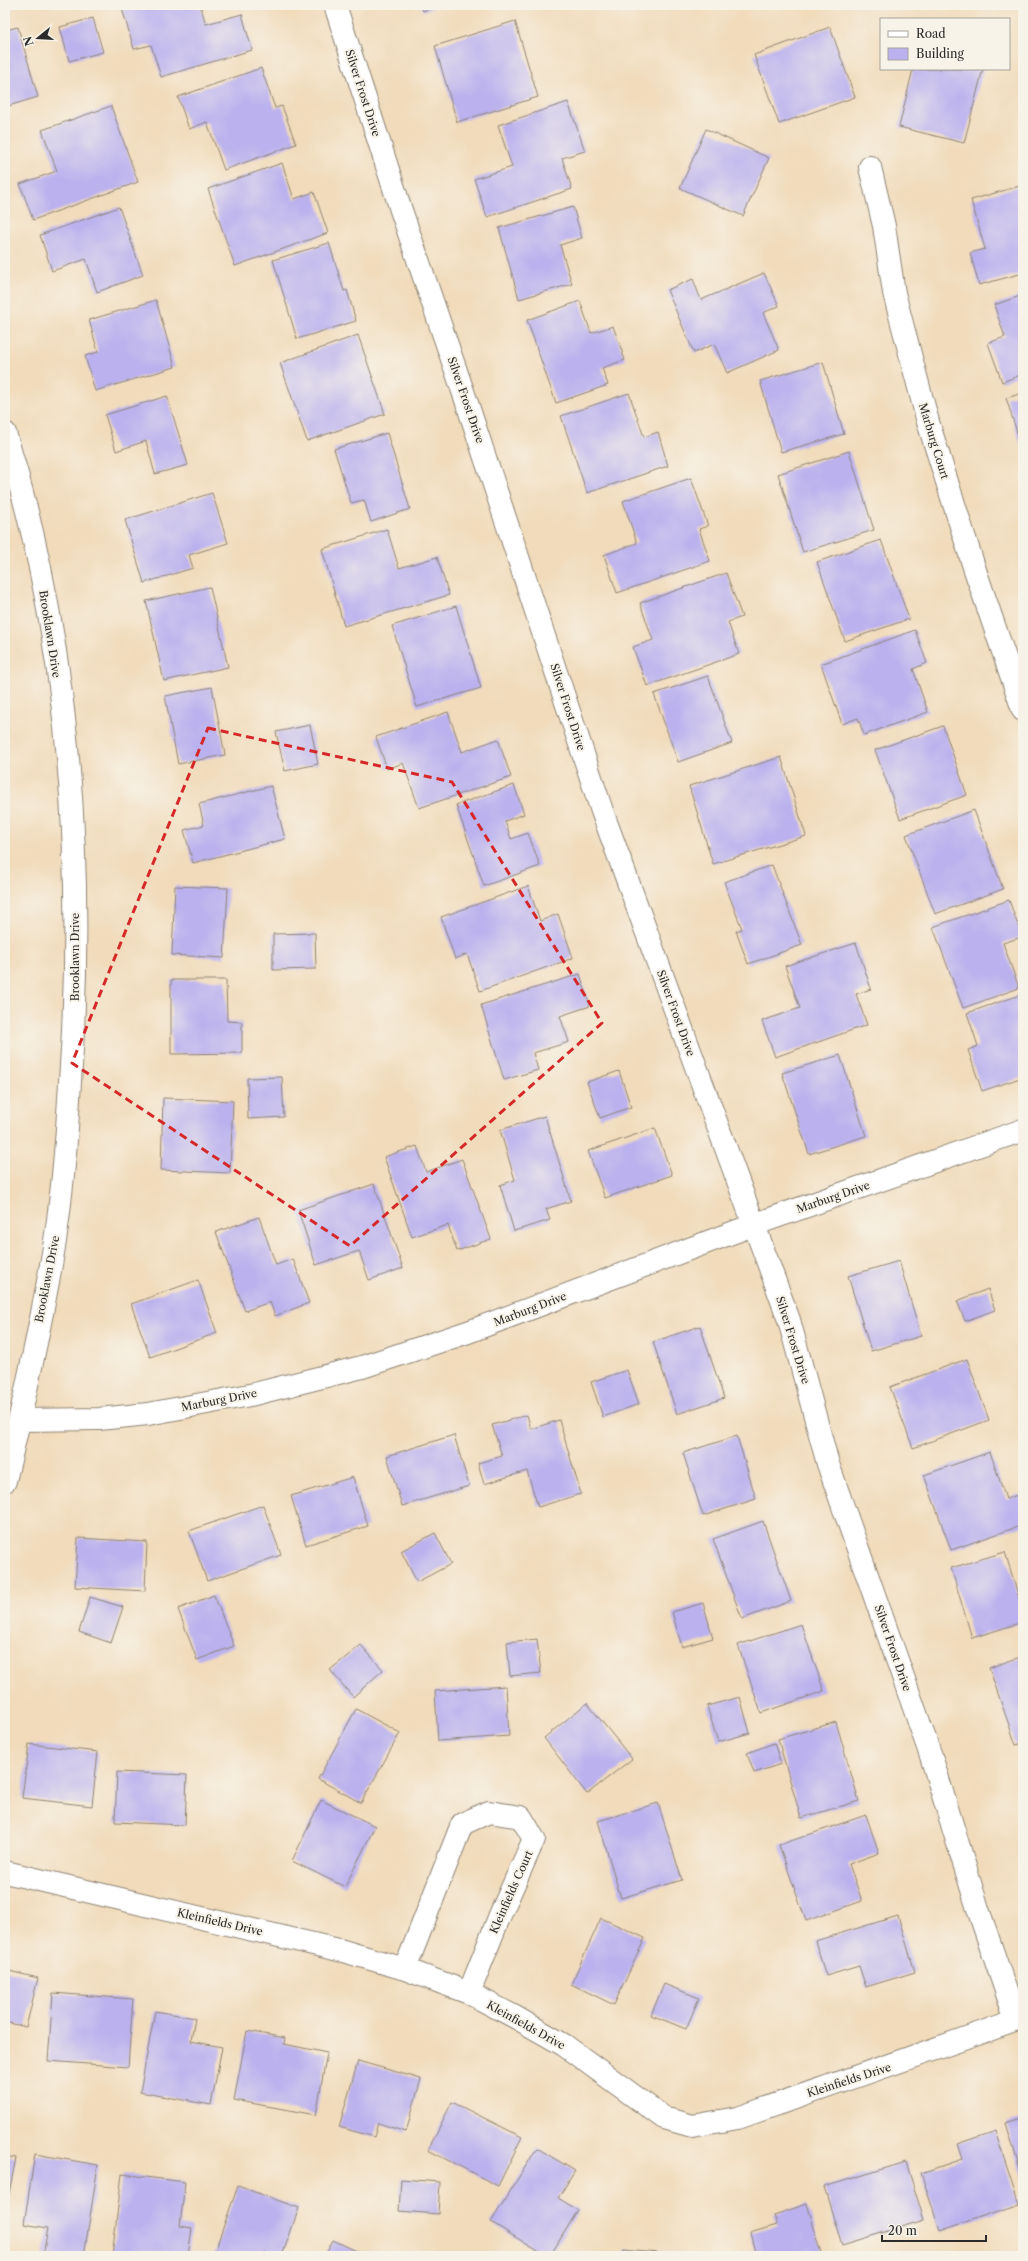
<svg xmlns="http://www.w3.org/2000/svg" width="1028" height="2261" font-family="'Libre Caslon Text',serif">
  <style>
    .building { fill: #bab1ee }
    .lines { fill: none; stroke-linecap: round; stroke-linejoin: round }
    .minor-casing { stroke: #8e8373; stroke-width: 24 }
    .minor { stroke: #fff; stroke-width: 22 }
    .marked { fill: none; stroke: #d62828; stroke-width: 3; stroke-dasharray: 8 5; stroke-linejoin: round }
    .labels { text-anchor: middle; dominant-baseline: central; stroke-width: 4; stroke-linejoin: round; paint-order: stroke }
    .street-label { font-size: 11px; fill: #2b2b2b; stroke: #f7f3e8 }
  </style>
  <rect width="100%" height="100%" fill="#f7f3e8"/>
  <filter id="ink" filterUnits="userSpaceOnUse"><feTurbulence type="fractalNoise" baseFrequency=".025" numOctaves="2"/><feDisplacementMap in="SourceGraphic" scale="8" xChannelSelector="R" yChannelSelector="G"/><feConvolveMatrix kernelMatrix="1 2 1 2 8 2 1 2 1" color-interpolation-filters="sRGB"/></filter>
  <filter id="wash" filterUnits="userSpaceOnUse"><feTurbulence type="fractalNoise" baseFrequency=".012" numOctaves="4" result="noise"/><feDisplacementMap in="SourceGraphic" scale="16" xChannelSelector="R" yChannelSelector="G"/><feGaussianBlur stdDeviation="0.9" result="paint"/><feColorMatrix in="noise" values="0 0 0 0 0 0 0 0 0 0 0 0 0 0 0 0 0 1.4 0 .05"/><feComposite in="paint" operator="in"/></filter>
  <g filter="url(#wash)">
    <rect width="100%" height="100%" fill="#f1dbbb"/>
    <g id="blocks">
      <path class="building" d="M121,5h79l6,19 36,-10 10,36 -91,27 -10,-32 -17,4z
        M421,5h19l-17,6z
        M93,18l10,34 -34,9 -9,-34z
        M515,21l23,76 -81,25 -22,-76z
        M18,27l20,70 -33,10v-77z
        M830,27l25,70 -76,27 -25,-69z
        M261,68l14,40 7,-2 14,38 -72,26 -17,-48 -18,7 -11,-32z
        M913,69h70l-19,74 -65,-16z
        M568,102l17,49 -23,7 10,31 -85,28 -13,-38 38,-12 -14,-42z
        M111,106l27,76 -105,38 -13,-36 37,-13 -15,-41z
        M706,129l63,29 -26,58 -63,-28z
        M282,163l12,36 20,-7 14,41 -93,33 -27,-77z
        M1023,185v88l-44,12 -9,-32 15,-4 -14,-49z
        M119,207l24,68 -46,17 -11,-33 -34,12 -12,-36z
        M573,207l9,31 -22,7 12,39 -53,15 -20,-71z
        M329,243l15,48 3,-1 9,31 -59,18 -24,-79z
        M764,273l15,33 -16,7 16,37 -52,23 -13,-29 -20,9 -27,-63 26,-11 8,21z
        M1023,295v79l-21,8 -14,-39 17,-6 -11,-32z
        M156,300l19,67 -80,24 -10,-35 13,-4 -9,-32z
        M580,301l11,32 22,-7 12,34 -23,8 6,17 -52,18 -29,-83z
        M358,335l27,79 -78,27 -27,-78z
        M823,362l21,72 -63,18 -21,-71z
        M629,393l15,44 14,-5 10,34 -81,27 -26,-77z
        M1023,393v58l-17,-53z
        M167,396l21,69 -33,9 -9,-33 -30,10 -11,-36z
        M387,433l23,76 -39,13 -7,-22 -13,3 -17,-54z
        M849,451l25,79 -71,22 -25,-78z
        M691,478l17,48 -9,3 11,32 -93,32 -13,-38 33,-12 -14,-42z
        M212,493l16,50 -39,12 4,13 -49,15 -19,-63z
        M387,529l12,39 38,-11 12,38 -105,31 -22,-77z
        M881,540l28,79 -64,22 -28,-79z
        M726,573l16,44 -14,5 11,32 -92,32 -14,-39 20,-7 -13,-37z
        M210,587l18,80 -64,14 -18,-80z
        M456,606l25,82 -64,19 -25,-81z
        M915,630l12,33 -14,6 15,43 -64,23 -6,-17 -16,6 -21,-60z
        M708,676l24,67 -54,19 -24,-68z
        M212,687l13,68 -47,9 -13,-68z
        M448,712l14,40 36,-13 13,38 -92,31 -16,-45 -16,6 -11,-32z
        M310,725l8,39 -33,7 -9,-39z
        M943,726l24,69 -67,24 -25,-69z
        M781,757l25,79 -93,28 -24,-78z
        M514,785l10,29 -19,7 6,18 17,-6 12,33 -56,20 -28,-81z
        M271,786l14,53 -92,24 -9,-33 20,-5 -5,-21z
        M974,810l29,79 -68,25 -29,-79z
        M772,865l30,80 -54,19 -12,-33 6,-2 -18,-47z
        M175,886l53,2 -4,70 -52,-3z
        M528,886l12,35 18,-7 15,44 -93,33 -13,-37 -12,5 -14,-42z
        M1009,900l13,37 -19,6 16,45 -56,20 -30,-81z
        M315,933l1,36 -43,1v-36z
        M856,943l15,46 -15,5 11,31 -92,32 -13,-36 38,-13 -15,-42z
        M580,974l10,32 -30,10 9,26 -36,11 5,17 -34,10 -23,-75z
        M171,980h55l1,41 15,1v31l-71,1z
        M1023,994v83l-41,14 -14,-41 10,-4 -11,-33z
        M840,1055l26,81 -57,18 -27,-81z
        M619,1071l12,36 -31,11 -13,-36z
        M282,1077l2,40 -36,2 -1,-41z
        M163,1098l70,3 -3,72 -69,-3z
        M545,1116l26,85 -25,8 4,11 -36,11 -14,-46 15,-5 -15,-50z
        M655,1128l17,47 -67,23 -17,-47z
        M417,1146l9,26 36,-13 29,80 -34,12 -9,-26 -36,12 -28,-80z
        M374,1184l29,84 -34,12 -10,-29 -43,14 -18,-55z
        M259,1217l17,48 17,-6 16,44 -34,13 -5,-14 -25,9 -29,-79z
        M899,1261l22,75 -50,15 -23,-75z
        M198,1280l19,53 -67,24 -19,-53z
        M988,1289l7,21 -30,11 -8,-20z
        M700,1326l24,72 -47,16 -24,-72z
        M967,1359l22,61 -76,28 -23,-61z
        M627,1370l12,34 -36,13 -12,-35z
        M527,1415l4,14 28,-9 22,74 -43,13 -11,-36 -43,13 -6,-21 24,-7 -10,-31z
        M454,1435l15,51 -67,20 -15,-50z
        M737,1436l19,63 -53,17 -20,-63z
        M990,1452l16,47 14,-5 3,8v23l-72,25 -27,-75z
        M353,1477l15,49 -62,19 -15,-49z
        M263,1505l18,50 -74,26 -18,-50z
        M763,1521l28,80 -49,18 -29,-80z
        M435,1533l16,31 -34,18 -16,-31z
        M78,1538l69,4 -2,49 -70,-4z
        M1005,1552l18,59v11l-51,16 -21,-70z
        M214,1595l20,51 -37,14 -19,-51z
        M90,1597l33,10 -12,36 -32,-11z
        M703,1603l10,35 -31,9 -10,-35z
        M801,1624l23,67 -63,22 -23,-68z
        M537,1639l4,34 -31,3 -3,-34z
        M361,1645l22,25 -30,27 -23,-27z
        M1023,1656v87l-7,2 -27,-77z
        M506,1686l3,50 -71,5 -3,-50z
        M740,1697l10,36 -32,9 -11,-36z
        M587,1703l45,56 -45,35 -43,-56z
        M356,1709l44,24 -39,70 -43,-24z
        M836,1722l23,79 -58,17 -23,-79z
        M774,1743l7,21 -27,9 -7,-20z
        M29,1744l69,8 -6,54 -70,-8z
        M117,1772l70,3 -2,50 -70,-3z
        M321,1800l54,26 -30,61 -53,-26z
        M658,1803l24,77 -61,18 -23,-77z
        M866,1815l13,38 -30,11 13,37 -56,20 -27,-76z
        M898,1916l17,56 -49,15 -7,-21 -33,10 -11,-35z
        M601,1918l44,20 -31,67 -43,-21z
        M5,1970l33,8 -12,49 -21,-5z
        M664,1984l35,14 -13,31 -35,-14z
        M53,1993l80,6 -5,68 -80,-6z
        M155,2011l40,7 -4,23 31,6 -11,58 -71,-13z
        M247,2031l38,7 -1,6 43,9 -11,62 -82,-15z
        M358,2061l63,18 -15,53 -28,-9 -4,14 -35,-10z
        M452,2102l70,35 -24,49 -70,-36z
        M1023,2118v62l-17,-57z
        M995,2131l24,73 -79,27 -19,-58 41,-14 -5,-15z
        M537,2148l38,23 -17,27 20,12 -28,46h-4l-55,-34z
        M35,2154l63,11 -14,91h-41l5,-28 -24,-4z
        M5,2156l11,2 -10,50h-1z
        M906,2162l18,58 -82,25 -18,-58z
        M122,2174l63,8 -5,44 12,2 -4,28h-76z
        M401,2179l39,3 -2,32 -39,-3z
        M238,2186l61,22 -17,48h-10l-8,-3 -1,3h-50z
        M807,2204l16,52h-67l-6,-23 27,-8 -3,-10z
        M333,2240l34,16h-42z
        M624,2250l58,5 -1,1h-58z"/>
    </g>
  </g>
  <g filter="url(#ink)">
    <use href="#blocks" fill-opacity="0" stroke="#8e8373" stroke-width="1"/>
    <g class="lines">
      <defs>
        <path id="minor" d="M335,5l66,205 65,190 136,411 187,509 39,144 103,292 47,153 38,111
          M870,167l14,59 10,67 34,129 46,145 49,143
          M5,433c65,208 80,432 65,649 -3,53 -7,106 -15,159 -13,80 -31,161 -50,240
          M20,1420l79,-1 49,-5 102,-19 112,-28 106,-35 285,-107 270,-95
          M5,1872l338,79 62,18 64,24 46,24 49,28 100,73 28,8 46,-8 285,-100
          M405,1969l57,-145 27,-12 32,5 13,22 -34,76 -31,78"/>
      </defs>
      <use href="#minor" class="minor-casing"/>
      <use href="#minor" class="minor"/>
    </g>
  </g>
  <path class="marked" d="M208,728l244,54 150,241 -252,223 -278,-183z"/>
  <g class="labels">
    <g class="street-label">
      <text transform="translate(363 93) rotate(72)">Silver Frost Drive</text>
      <text transform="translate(466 400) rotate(71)">Silver Frost Drive</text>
      <text transform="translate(934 441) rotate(73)">Marburg Court</text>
      <text transform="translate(50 634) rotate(81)">Brooklawn Drive</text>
      <text transform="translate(568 707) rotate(72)">Silver Frost Drive</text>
      <text transform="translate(75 957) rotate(-90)">Brooklawn Drive</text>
      <text transform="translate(676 1013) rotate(70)">Silver Frost Drive</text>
      <text transform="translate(833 1197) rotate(-19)">Marburg Drive</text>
      <text transform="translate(47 1279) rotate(-79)">Brooklawn Drive</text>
      <text transform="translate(530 1309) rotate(-21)">Marburg Drive</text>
      <text transform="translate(793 1340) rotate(73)">Silver Frost Drive</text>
      <text transform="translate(219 1400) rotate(-11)">Marburg Drive</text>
      <text transform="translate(893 1648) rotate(71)">Silver Frost Drive</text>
      <text transform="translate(511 1892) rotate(-66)">Kleinfields Court</text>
      <text transform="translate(220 1922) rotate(13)">Kleinfields Drive</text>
      <text transform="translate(526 2025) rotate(29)">Kleinfields Drive</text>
      <text transform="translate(849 2080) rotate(-18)">Kleinfields Drive</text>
    </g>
  </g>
  <rect width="1028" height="2261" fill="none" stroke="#f7f3e8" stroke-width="20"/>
  <rect x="880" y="18" width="130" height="52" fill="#f7f3e8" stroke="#a5a39c"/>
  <rect x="888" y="31" width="20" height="6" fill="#ffffff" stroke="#a5a39c"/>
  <text x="916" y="38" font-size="12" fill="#2b2b2b">Road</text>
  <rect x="888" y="48" width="20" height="12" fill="#bab1ee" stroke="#a5a39c"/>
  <text x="916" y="58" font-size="12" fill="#2b2b2b">Building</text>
  <g transform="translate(38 38) rotate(252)" stroke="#f7f3e8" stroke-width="3" paint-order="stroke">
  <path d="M0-3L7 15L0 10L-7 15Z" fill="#2b2b2b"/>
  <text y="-6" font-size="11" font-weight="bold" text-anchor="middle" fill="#2b2b2b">N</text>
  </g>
  <path d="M882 2235v6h104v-6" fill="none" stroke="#2b2b2b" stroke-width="2"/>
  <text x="888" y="2235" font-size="12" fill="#2b2b2b" stroke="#f7f3e8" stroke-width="3" paint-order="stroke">20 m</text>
</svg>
